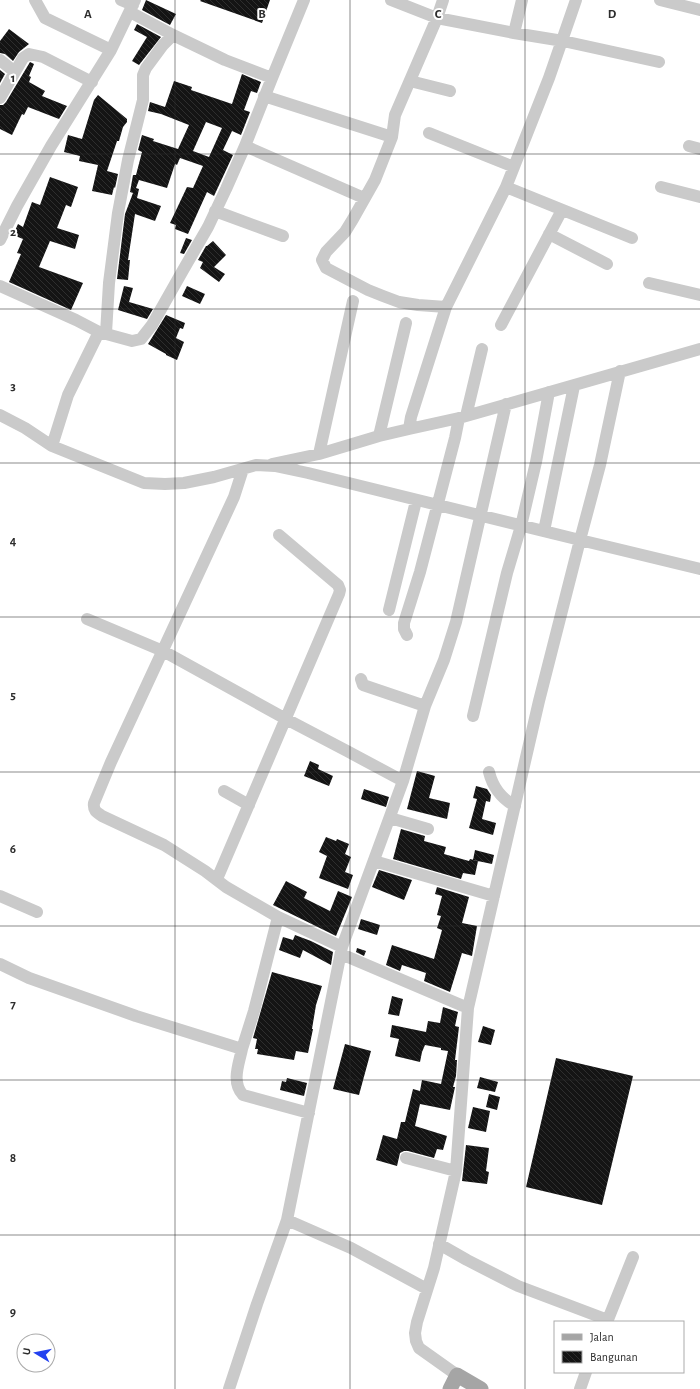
<svg xmlns="http://www.w3.org/2000/svg" width="700" height="1389" font-family="'Alegreya Sans',sans-serif">
  <style>
    .building { fill: url(#building-back-hatch); fill-rule: evenodd }
    .lines { fill: none; stroke-linecap: round; stroke-linejoin: round }
    .minor { stroke: #cacaca; stroke-width: 12 }
    .major { stroke: #a5a5a5; stroke-width: 15 }
    .grid { fill: none; stroke: #2d2d2d; stroke-width: 1; stroke-opacity: 0.55 }
    .grid-label { font-size: 13px; text-anchor: middle; font-weight: bold; fill: #2d2d2d; stroke: #fff; stroke-width: 4; stroke-linejoin: round; paint-order: stroke }
  </style>
  <defs>
    <pattern id="building-back-hatch" width="6" height="6" patternUnits="userSpaceOnUse"><rect width="6" height="6" fill="#141414"/><path d="M-1 5l2 2M0 0l6 6M5-1l2 2" fill="none" stroke="#2e2e2e"/></pattern>
  </defs>
  <rect width="100%" height="100%" fill="#fff"/>
  <path class="building" d="M146,0l30,14 -6,11 -28,-15z
    M201,0h69l-8,23 -62,-22z
    M137,24l24,13 -22,28 -7,-4 15,-24 -13,-7z
    M9,29l20,15 -10,8 -6,9 -8,-7 -5,-1v-12z
    M30,62l4,2 -5,12 2,1 -2,5 16,9 -3,5 25,10 -8,13 -31,-12 -4,8 -2,-1 -10,21 -12,-6v-24h3l3,-3z
    M0,70l5,4 -5,9z
    M242,74l19,8 -4,11 -6,-2 -7,19 6,2 -9,23 -9,-4 -9,19 10,5 -19,41 -7,-4 -19,42 -13,-5 1,-4 -6,-2 17,-36 6,1 10,-22 -23,-8 -3,7 -2,-1 -8,24 -28,-8 -3,8 3,1 -2,9 24,8 -6,15 -20,-7 -7,46h2l-2,20 -11,-1 8,-65 8,-21 -3,-1 3,-17h3l6,-23 -4,-2 4,-15 12,4 -1,2 25,8 11,-24 -28,-11 -13,-3 2,-9 15,5 9,-26 18,6 -1,3 41,14zM206,122l16,6 -13,29 -16,-6z
    M98,95l29,24v3l-4,5 -4,14h-2l-10,30 11,3 -3,14 -1,-1 -2,8 -20,-4 6,-26 -19,-4 1,-5 -16,-4 4,-17 14,4 12,-39z
    M50,177l28,10 -7,20 -5,-2 -9,23 22,7 -4,14 -25,-8 -11,26 44,16 -12,27 -62,-28 12,-28 -4,-1 6,-14 -10,-4 5,-11 5,3 9,-25 8,3z
    M186,238l6,2 -8,14 -4,-1z
    M213,241l13,14 -12,12 11,7 -6,8 -19,-14 3,-6 -5,-2 8,-14h1z
    M124,286l9,2 -4,14 24,7 -6,10 -29,-9z
    M187,286l18,8 -5,10 -18,-8z
    M166,315l19,8 -2,6 -3,-1 -4,10 8,4 -7,18 -11,-5v-1l-18,-10z
    M310,761l9,4 -1,4 15,7 -4,10 -25,-10z
    M417,771l18,5 -6,22 21,5 -3,16 -40,-10z
    M476,786l11,3 4,6 -1,7 -4,-1 -4,18 14,4 -3,12 -24,-7 8,-29 -4,-1z
    M364,789l25,8 -3,10 -25,-8z
    M401,829l24,7 -1,5 22,6 -2,7 25,7 1,-2 8,2 -3,14 -12,-2 -2,6 -68,-20z
    M326,837l10,4 1,-2 12,5 -4,10 6,3 -6,15 8,3 -5,14 -29,-11 8,-22 -8,-4z
    M475,850l19,5 -2,9 -19,-4z
    M379,870l33,10 -8,20 -32,-13z
    M286,881l21,11 -3,6 26,13 8,-20 14,6 -16,39 -63,-31z
    M437,887l32,10 -7,26 15,3 -5,30 -10,-3 -12,39 -26,-11 2,-8 -24,-8 -2,6 -14,-6 6,-20 42,14 8,-29 -5,-2 4,-12 -4,-1 5,-19 -7,-2z
    M361,919l19,6 -3,10 -19,-6z
    M295,935l16,6 22,11 -2,13 -28,-15 -3,8 -21,-8 4,-13 10,3z
    M357,948l9,3 -2,5 -8,-4z
    M272,972l50,14 -6,19 -4,24h1l-5,24 -12,-2 -2,9 -37,-6 1,-5h-3l2,-10 -4,-1z
    M392,996l11,3 -4,17 -11,-2z
    M443,1007l15,5 -3,14 4,1 -4,33h2l-1,16 -3,11h2l-5,23 -30,-6 -5,22 32,10 -4,14 -6,-1 -3,9 -26,-7h-4l-4,2 -3,13 -21,-6 7,-25 14,4 4,-17h4l8,-33 7,2 2,-11 19,4 7,-33 -7,-1v-2l-16,-3 -3,7 -2,10 -25,-6 4,-17 -9,-2 2,-12 34,7 2,-11 12,2z
    M483,1026l12,4 -4,15 -13,-3z
    M345,1044l26,7 -12,44 -26,-6z
    M556,1058l77,18 -31,129 -76,-18z
    M480,1077l18,5 -3,10 -18,-4z
    M287,1078l20,5 -3,13 -24,-6 2,-9 4,1z
    M489,1094l11,3 -3,13 -11,-3z
    M473,1107l17,4 -4,21 -18,-4z
    M466,1145l23,3 -3,23 3,1 -2,12 -25,-3z"/>
  <g class="lines">
    <path class="minor" d="M35,0l10,18 66,32
      M121,0l12,5
      M391,0l46,18 77,15 49,8 96,21
      M443,0l-6,18 -42,97 -3,22 -17,43 -22,39 -8,13 -19,20 -4,8 4,8 42,22 15,6 16,6 19,3 28,2
      M660,0l40,10
      M130,12l43,23 52,25 47,18
      M514,33l8,-33
      M0,60l15,12
      M410,81l40,10
      M264,96l128,41
      M0,98l23,-40 6,-4 14,3 49,25
      M429,133l85,34
      M245,146l119,52
      M689,146l11,3
      M506,187l126,51
      M661,187l39,10
      M215,211l68,25
      M549,234l58,30
      M0,240l17,-34 34,-60 60,-96 24,-50
      M649,283l51,12
      M0,286l76,34 23,12 33,9 9,-2 11,-14 30,-53 26,-45 18,-38 19,-43 27,-68 32,-78
      M501,325l61,-115
      M106,333l3,-50 9,-70 10,-53 15,-60v-25l3,-7 17,-23 10,-10
      M620,371l-20,94 -20,75 120,29
      M0,415l25,13 27,18 92,37 21,1 19,-1 30,-6 42,-12 19,1 33,7 272,67 -41,161 -71,307 -12,163 -22,97 -17,54 -2,11 1,8 3,7 38,27
      M466,416l16,-67
      M409,429l50,-11 241,-69
      M379,436l27,-113
      M52,446l16,-51 31,-63
      M319,454l34,-153
      M272,464l47,-10 60,-18 30,-7 2,-12 35,-110 60,-120 43,-109 27,-78
      M243,469l-9,28 -123,265 -17,41c-1,7 2,9 8,13l62,29 41,26 21,16 52,30 64,30
      M544,531l30,-145
      M389,610l27,-109
      M87,619l76,32 123,68 61,32 56,30 -61,166 -55,273 -30,84 -28,85
      M407,635l-3,-6v-6l16,-51 35,-134 4,-20
      M361,679l2,6 3,1 59,20
      M473,716l34,-143 14,-47 15,-64 13,-70
      M489,772c4,16 12,26 26,34
      M403,781l22,-75 19,-46 12,-38 50,-218
      M224,791l25,14
      M390,818l38,11
      M374,861l120,35
      M217,879l122,-285 1,-4 -2,-5 -59,-50
      M0,896l37,16
      M341,954l127,54
      M0,964l29,14 107,38 106,33c-3,15 -11,33 1,46l66,18
      M242,1049l12,-38 24,-94
      M406,1158l50,13
      M287,1220l64,28 76,41
      M439,1244l28,16 51,26 90,34
      M607,1322l26,-65
      M580,1389l6,-17"/>
    <path class="major" d="M450,1389l7,-14 24,14"/>
  </g>
  <path class="grid" d="M175,0v1389M350,0v1389M525,0v1389M0,154h700M0,309h700M0,463h700M0,617h700M0,772h700M0,926h700M0,1080h700M0,1235h700"/>
  <g class="grid-label">
    <text x="88" y="18">A</text>
    <text x="262" y="18">B</text>
    <text x="438" y="18">C</text>
    <text x="612" y="18">D</text>
    <text x="13" y="82">1</text>
    <text x="13" y="236">2</text>
    <text x="13" y="390">3</text>
    <text x="13" y="545">4</text>
    <text x="13" y="699">5</text>
    <text x="13" y="853">6</text>
    <text x="13" y="1008">7</text>
    <text x="13" y="1162">8</text>
    <text x="13" y="1316">9</text>
  </g>
  <rect x="554" y="1321" width="130" height="52" fill="#ffffff" stroke="#ababab"/>
  <rect x="562" y="1334" width="20" height="6" fill="#a5a5a5" stroke="#ababab"/>
  <text x="590" y="1341" font-size="12" fill="#2d2d2d">Jalan</text>
  <rect x="562" y="1351" width="20" height="12" fill="url(#building-back-hatch)" stroke="#ababab"/>
  <text x="590" y="1361" font-size="12" fill="#2d2d2d">Bangunan</text>
  <g transform="translate(36 1353) rotate(280)"><circle r="19" fill="#ffffff" stroke="#ababab"/>
  <path d="M0-3L7 15L0 10L-7 15Z" fill="#2341f0"/>
  <text y="-6" font-size="11" font-weight="bold" text-anchor="middle" fill="#2d2d2d">U</text>
  </g>
</svg>
